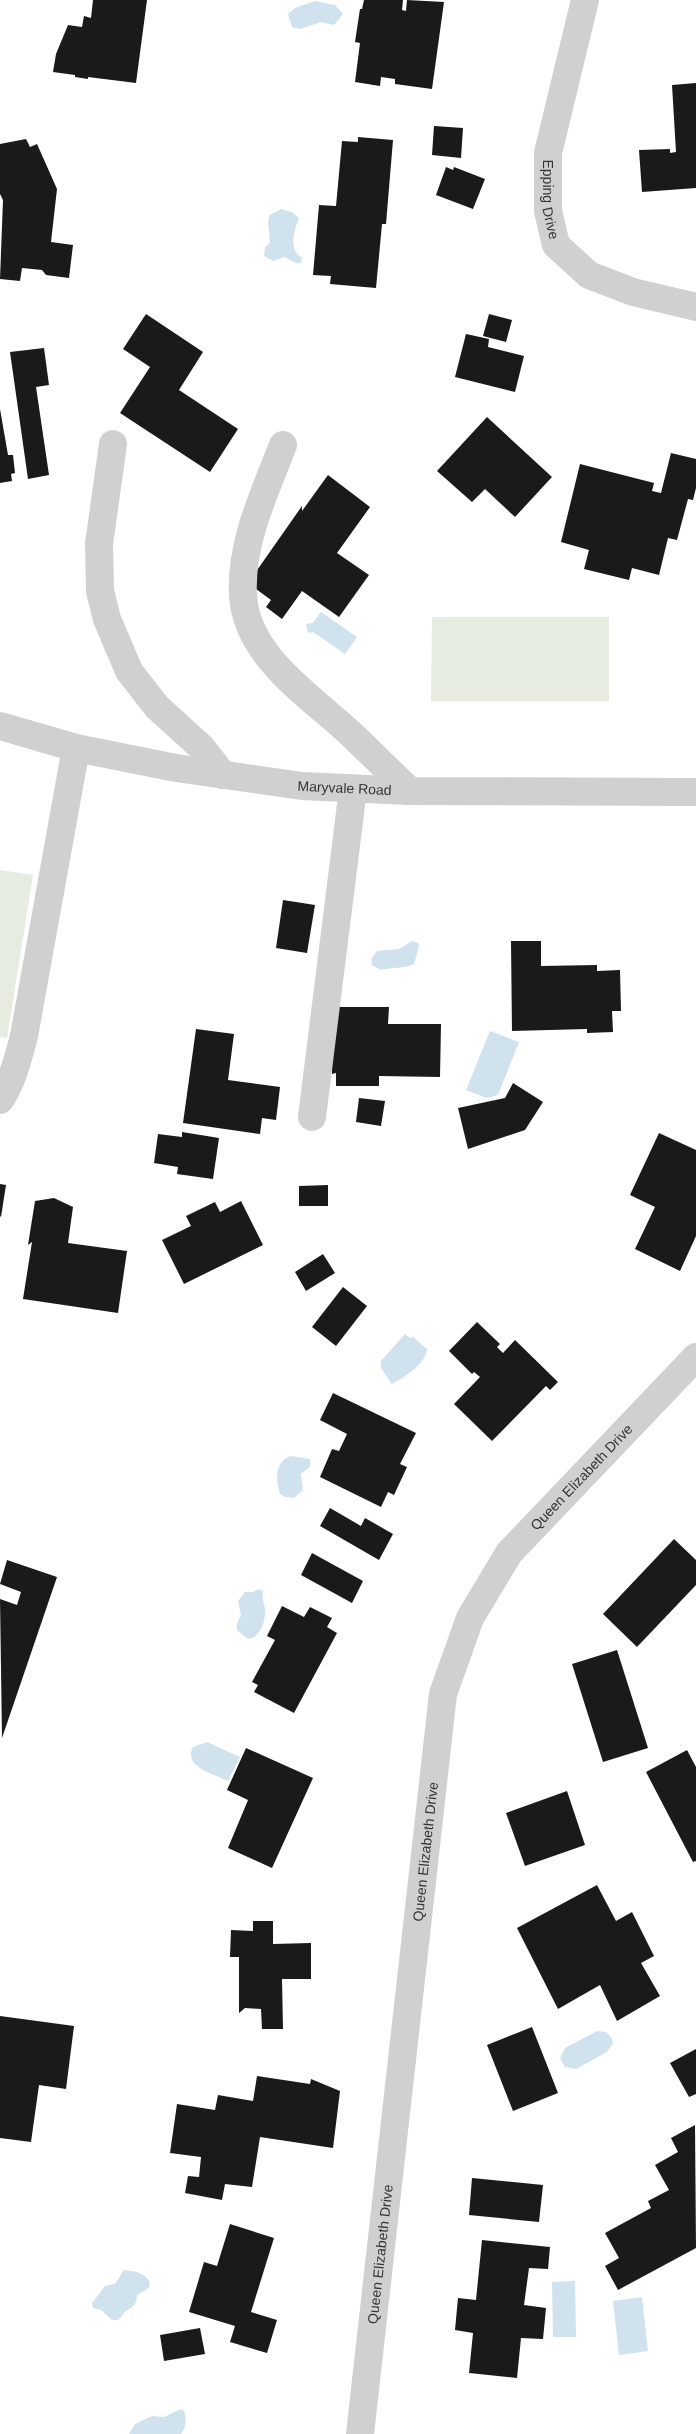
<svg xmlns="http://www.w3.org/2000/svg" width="696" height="2434" font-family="Helvetica,sans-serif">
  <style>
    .green { fill: #e6ecdf }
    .water { fill: #cfe2ee }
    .building { fill: #1a1a1a }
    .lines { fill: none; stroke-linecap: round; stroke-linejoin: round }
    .minor { stroke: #d0d0d0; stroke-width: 28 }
    .labels { text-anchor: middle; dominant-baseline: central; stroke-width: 5; stroke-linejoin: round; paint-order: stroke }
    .street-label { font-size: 14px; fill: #333; stroke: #fff }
  </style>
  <rect width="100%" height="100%" fill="#fff"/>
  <path class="green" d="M432,617h177v84h-178z
    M0,870l33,5 -26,163 -7,-1z"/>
  <path class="water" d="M315,1l20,4 8,9 -9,11 -13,-3 -20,7 -9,-2 -4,-13 7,-6z
    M281,209l11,3 7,6c-5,13 -11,31 3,40l-1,5h-5l-12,-6 -11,4 -9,-5 1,-9 5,-4 -2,-21 2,-7z
    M321,612l36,25 -12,17 -32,-22 -5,1 -2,-9 7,-1z
    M412,941l6,2 1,3 -5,18c-11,5 -22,3 -33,6l-9,-5 -1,-6 6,-8 22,-2z
    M490,1031l29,11 -21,53 -11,3 -21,-8z
    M405,1334l5,4 3,-1 14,12c-1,15 -22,28 -35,35l-11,-16v-7z
    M290,1456l20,3v8l-9,7 2,16 -9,8 -9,-1 -5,-3c-4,-12 -6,-32 10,-38z
    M259,1589l4,2c-2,8 2,12 2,20 1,10 -6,28 -17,28l-11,-9v-6l4,-9 -3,-14 7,-9h8z
    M207,1742l33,15 -12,24c-14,-7 -45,-14 -35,-34z
    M597,2031l9,1 5,5 2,6 -6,9 -31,17 -11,-2 -5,-9 5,-10z
    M124,2270c11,1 21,3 26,12l-1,6 -12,7c-1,13 -5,11 -13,18 -2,2 -3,5 -6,7h-6l-11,-10 -8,-2 -1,-5 13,-17 10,-2z
    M575,2281l1,56h-23l-1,-55z
    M642,2297l6,54 -29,4 -6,-54z
    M181,2409l3,2c3,7 2,17 -3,23h-52l6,-10 17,-8 12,1z"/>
  <path class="building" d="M93,0h54l-11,83 -48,-6v2l-13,-2v-2l-22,-3 3,-18 12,-29 14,2 2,-11 7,2z
    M364,0h39l-1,10 4,1 1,-11 37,2 -12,87 -37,-5v-5l-14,-2 -1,9 -25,-4 5,-39 -5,-1 5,-33h2z
    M696,83v105l-54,4 -3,-42 31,-1v4l6,-1 -4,-67z
    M434,126l29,2 -2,30 -29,-3z
    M358,137l35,3 -7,84h-4l-6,64 -46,-4 1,-8 -18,-1 6,-70 17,1 6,-65 16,1z
    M26,139l4,8 7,-3 20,45 -6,53 22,3 -4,33 -23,-3 -4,-5 -20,-2 -2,13 -20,-2 3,-79 -3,-6v-50z
    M446,167l7,3 1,-3 31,12 -12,30 -37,-14z
    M146,314l57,38 -24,38 59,39 -28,43 -90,-59 30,-46 -27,-18z
    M489,314l23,6 -6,22 -23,-6z
    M466,334l23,5 -1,8 36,9 -9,36 -60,-15z
    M44,348l5,37 -13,2 13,88 -21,4 -18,-127z
    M0,409l8,46h5l2,18 -4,1 1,7 -12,2z
    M487,417l65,60 -37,40 -30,-28 -13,13 -35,-31z
    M671,453l25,6v29l-3,12 -5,-1 -11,41 -9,-2 -9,37 -27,-7 -3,12 -45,-11 5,-19 -28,-8 19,-78 74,19 -2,8 9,2z
    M328,475l42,32 -33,46 32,22 -30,42 -37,-26 -20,28 -16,-12 5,-7 -23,-17 54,-77v5z
    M283,900l32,5 -8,48 -31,-5z
    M511,941h30v25l56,-1v6l23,-1 1,41h-9l1,21 -26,1v-4l-75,2z
    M333,1007h56l-1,17h53l-1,53 -61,-1v10h-43v-13l-4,1z
    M196,1029l38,5 -6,46 52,7 -4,33 -14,-2 -2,16 -77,-11z
    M513,1083l30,19 -18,28 -57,19 -10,-41 47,-10z
    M359,1098l26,3 -4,25 -25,-4z
    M182,1132l37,6 -6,41 -36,-5 1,-7 -24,-4 4,-29 24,3z
    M659,1133l37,17v86l-16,35 -45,-22 20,-42 -25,-12z
    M0,1184l6,1 -5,32 -1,-1z
    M328,1185v21h-29v-20z
    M54,1198l19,9 -5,36 59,8 -9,62 -95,-14 9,-57 -4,3 7,-44z
    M241,1201l22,44 -79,39 -22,-44 29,-14 -5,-10 29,-14 5,10z
    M323,1254l12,19 -29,18 -11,-19z
    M343,1287l24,19 -31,40 -24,-19z
    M477,1322l23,22 -3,3 6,6 12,-13 43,42 -8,8 -4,-4 -54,55 -38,-37 26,-27 -6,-5 -2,2 -23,-23z
    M333,1393l83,40 -16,31 7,3 -13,28 -6,-3 -7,15 -61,-30 12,-28 7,2 8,-17 -27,-14z
    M330,1508l31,18 4,-8 28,16 -14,26 -59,-34z
    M674,1539l22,21v25l-59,62 -34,-33z
    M312,1553l51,28 -11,22 -51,-28z
    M7,1560l50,17 -55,161 -2,-139 17,6 4,-13 -21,-8z
    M282,1606l22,11 6,-10 22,11 -5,9 10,6 -43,80 -40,-21 4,-7 -6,-3 23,-42 -8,-4z
    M617,1650l31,98 -45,14 -31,-98z
    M246,1748l67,30 -41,90 -44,-20 20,-48 -21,-10z
    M687,1750l9,17v94l-3,1 -47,-90z
    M567,1791l18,54 -60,21 -19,-53z
    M597,1885l19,36 16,-9 22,44 -13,7 19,33 -43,25 -17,-36 -42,24 -41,-81z
    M253,1921h20v23l38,-1v36h-29l1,50h-21l-1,-20 -16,-1 -6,5v-56h-9l1,-27 22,1z
    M0,2016l74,10 -8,63 -27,-4 -8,57 -31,-4z
    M532,2027l26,66 -45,18 -26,-66z
    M696,2049v45l-7,3 -19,-34z
    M257,2076l53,8 1,-5 29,12 -7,57 -73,-11 -8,50 -27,-3 -3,16 -37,-7 3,-17 11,1 2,-20 -31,-4 7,-49 38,6 3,-15 35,6z
    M695,2125l1,123 -78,42 -13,-24 14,-8 -14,-25 46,-25 -3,-7 21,-11 -14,-25 23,-13 -7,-14z
    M472,2178l71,7 -4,37 -70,-7z
    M230,2224l44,14 -23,74 26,8 -10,33 -37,-11 5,-16 -46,-14 15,-50 13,4z
    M482,2240l68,7 -2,22 -19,-1 -5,37 22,3 -3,31 -22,-1 -4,40 -48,-5 4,-40 -18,-3 3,-32 18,2z
    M200,2328l5,26 -41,7 -4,-26z"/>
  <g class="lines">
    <g class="minor">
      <path id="s1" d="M585,0l-37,153v58l8,34 33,30 44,17 63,15"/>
      <path d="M113,444l-14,100 1,47 7,28 22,52 28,36 44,40 22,28"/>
      <path d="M283,445c-18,47 -43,98 -40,150 3,62 69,102 109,140 20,19 39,38 58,56"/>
      <path id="s2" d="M0,726l76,22 100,20 126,18 108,5 286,1"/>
      <path d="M0,1100c13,-19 18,-42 24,-64l52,-288"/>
      <path d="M312,1117l41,-328"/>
      <path id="s3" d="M360,2434l83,-740 27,-76 39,-65 187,-196"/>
    </g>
  </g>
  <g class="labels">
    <g class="street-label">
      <text stroke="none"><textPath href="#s1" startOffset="204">Epping Drive</textPath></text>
      <text stroke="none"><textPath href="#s2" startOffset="351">Maryvale Road</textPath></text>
      <text stroke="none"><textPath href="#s3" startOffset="1006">Queen Elizabeth Drive</textPath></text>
      <text stroke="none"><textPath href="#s3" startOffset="586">Queen Elizabeth Drive</textPath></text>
      <text stroke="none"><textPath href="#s3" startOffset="181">Queen Elizabeth Drive</textPath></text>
    </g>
  </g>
</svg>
